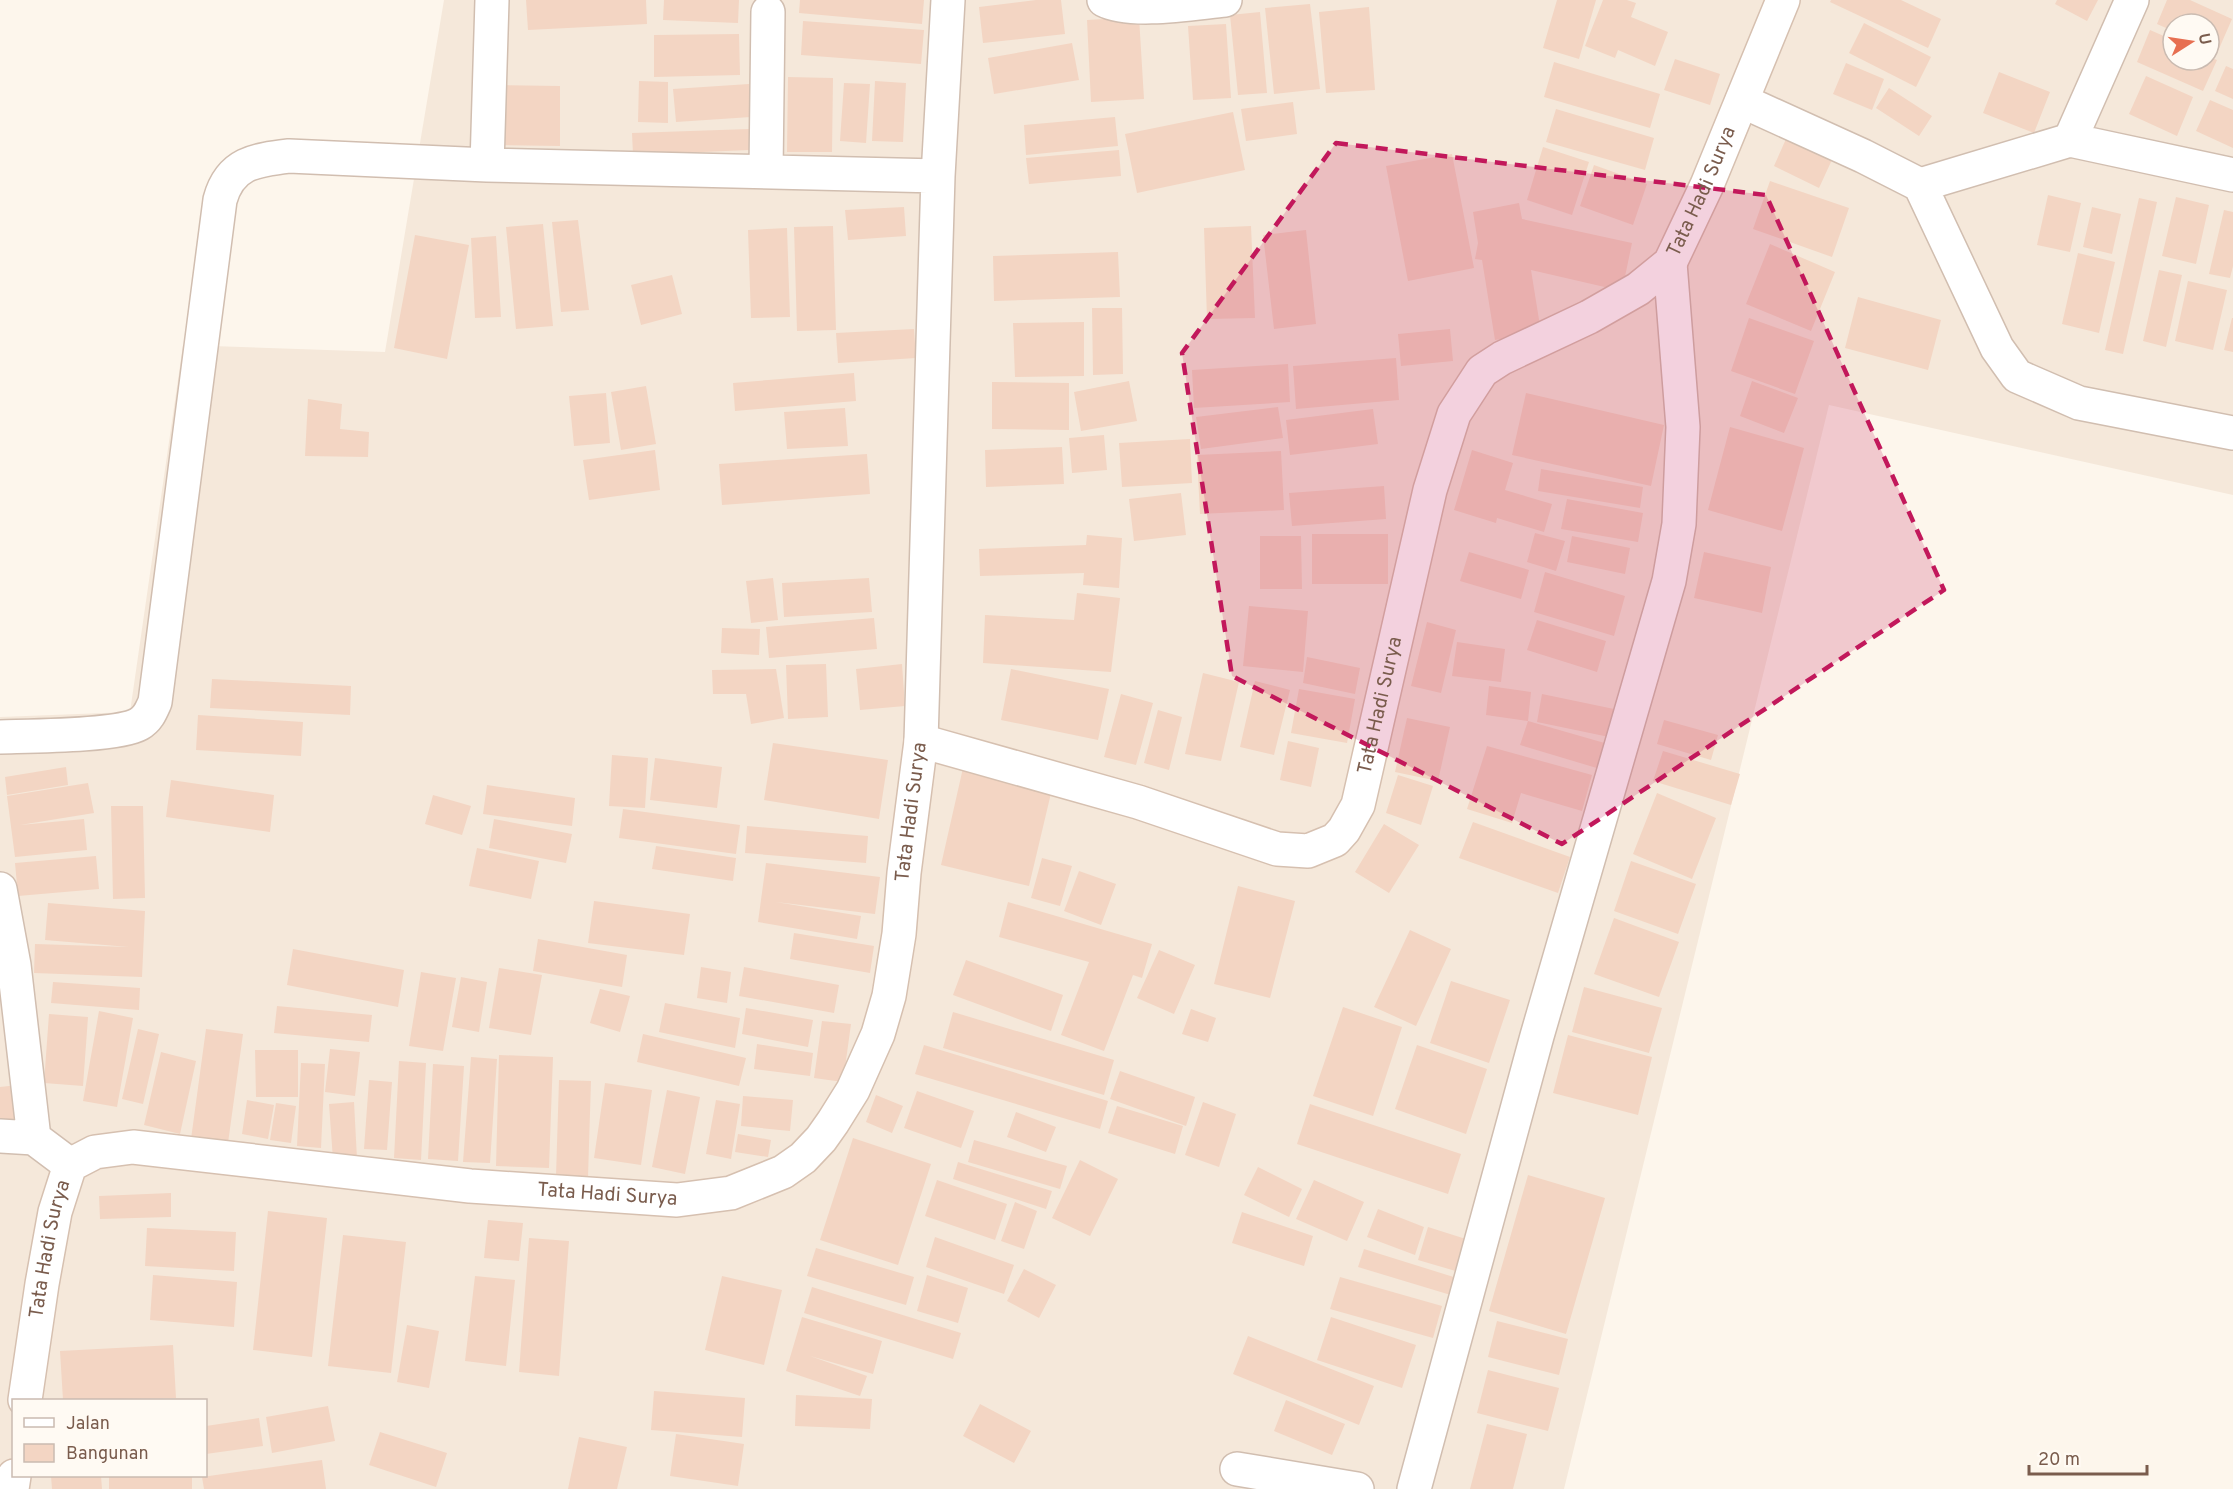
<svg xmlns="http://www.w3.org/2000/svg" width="2233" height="1489" font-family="Overpass,sans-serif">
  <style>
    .residential { fill: #f5e8da; fill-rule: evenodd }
    .building { fill: #f3d5c3 }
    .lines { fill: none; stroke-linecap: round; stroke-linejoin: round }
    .street-casing { stroke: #d1beb0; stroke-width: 36 }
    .secondary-casing { stroke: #d6c0b0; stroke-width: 36 }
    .street { stroke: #fff; stroke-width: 33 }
    .secondary { stroke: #fff; stroke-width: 33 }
    .marked { fill: #c2185b; fill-opacity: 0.2; stroke: #c2185b; stroke-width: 4.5; stroke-dasharray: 12 8; stroke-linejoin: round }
    .labels { text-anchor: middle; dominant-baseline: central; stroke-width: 4.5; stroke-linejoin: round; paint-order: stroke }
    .street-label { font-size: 20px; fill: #7a5c4d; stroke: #fffaf3 }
  </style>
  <rect width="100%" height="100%" fill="#fdf6ec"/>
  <path class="residential" d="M444,0h1789v495l-404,-90 -265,1084h-1564v-772l130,-5 53,-367 202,7zM2173,24h36v36h-36zM14,1400h192v76h-192z"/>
  <path class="building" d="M526,0h120l1,24 -119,6z
    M664,0h75l-1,23 -75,-3z
    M800,0h124l-2,24 -123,-11z
    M1036,0h25l4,34 -82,9 -4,-36z
    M1557,0h39l-17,59 -36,-11z
    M1603,0h24l9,3 -5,14 37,15 -13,34 -37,-16 -3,8 -30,-12z
    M1831,0h70l40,19 -13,29 -98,-46z
    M2057,0h41l-11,21 -32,-17z
    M2167,0h23l42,19 -14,32 -9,-4v-23h-36v7l-16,-7z
    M1310,4l10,85 -46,5 -9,-86z
    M1369,7l6,83 -49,3 -7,-81z
    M1260,12l7,81 -29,2 -8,-80z
    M1139,17l5,82 -53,3 -4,-82z
    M803,21l121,9 -3,34 -120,-9z
    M1864,23l67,34 -15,30 -67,-34z
    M1226,24l5,74 -38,2 -5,-74z
    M2150,30l23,10v20h36v-3l8,3 -14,31 -66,-29z
    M739,34l1,41 -86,2v-42z
    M1072,43l7,37 -85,14 -6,-36z
    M1675,59l45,15 -10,31 -46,-15z
    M1554,62l106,32 -10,34 -106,-31z
    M1846,63l38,16 -12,31 -39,-16z
    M2226,66l7,3v30l-18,-8z
    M1999,72l51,20 -16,41 -51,-20z
    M2146,76l47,21 -16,39 -48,-22z
    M788,77l45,1 -1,74h-45z
    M639,81l29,1v41l-30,-1z
    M875,81l31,2 -3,59 -31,-1z
    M844,83l26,1 -4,59 -26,-2z
    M749,84l2,33 -75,5 -3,-33z
    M499,85l61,1v60l-62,-1z
    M1889,88l43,28 -13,20 -43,-28z
    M2210,100l23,10v38l-37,-17z
    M1293,102l4,32 -51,7 -5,-32z
    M1556,109l98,29 -9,32 -99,-28z
    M1233,112l12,58 -108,23 -12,-59z
    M1115,117l3,29 -92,9 -2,-30z
    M749,129v21l-116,5 -1,-22z
    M1790,130l46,21 -17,37 -45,-22z
    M1543,147l46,15 -17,53 -45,-15z
    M1119,150l2,26 -92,8 -3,-26z
    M1452,154l22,114 -66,13 -22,-115z
    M1594,165l53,19 -14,41 -53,-19z
    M1770,181l79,27 -17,49 -79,-28z
    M2048,195l33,8 -11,49 -33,-7z
    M2176,197l33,8 -13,59 -34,-8z
    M2139,198l18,4 -34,152 -18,-4z
    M1519,203l3,16 110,24 -10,48 -91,-21 10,62 -46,8 -13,-80 -7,-1 3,-16 -5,-31z
    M904,207l2,29 -58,4 -3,-30z
    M2092,207l29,7 -9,40 -29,-7z
    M2224,210l9,2v54l-3,12 -21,-4z
    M578,220l11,90 -28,2 -9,-90z
    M543,224l10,102 -37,3 -10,-102z
    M833,226l3,104 -39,1 -3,-104z
    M1251,226l4,92 -48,1 -3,-91z
    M787,228l3,89 -39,1 -3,-88z
    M1306,230l10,94 -42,5 -11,-94z
    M415,235l54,10 -22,114 -53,-11z
    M496,236l5,81 -26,1 -4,-80z
    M1770,244l65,28 -24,59 -65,-27z
    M1118,252l2,45 -126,4 -1,-45z
    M2078,253l37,9 -16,71 -37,-9z
    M2159,270l23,5 -16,72 -23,-6z
    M672,275l10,39 -41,11 -10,-40z
    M2188,281l39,9 -14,60 -38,-9z
    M1858,297l83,23 -13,50 -83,-22z
    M1092,308h30l1,66 -30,1z
    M1749,318l65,23 -19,53 -64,-23z
    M2232,318h1v34l-9,-2z
    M1084,322v54l-69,1 -2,-54z
    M914,329l2,29 -78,5 -2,-30z
    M1450,329l3,32 -52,5 -3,-32z
    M1396,358l3,42 -103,9 -3,-43z
    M1288,364l2,38 -96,6 -2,-38z
    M854,373l2,28 -121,10 -2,-28z
    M1129,381l8,40 -56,10 -7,-39z
    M1752,381l46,17 -14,35 -44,-17z
    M992,382l77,1v47l-77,-1z
    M646,386l10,58 -35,6 -10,-58z
    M606,393l4,50 -36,3 -5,-50z
    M1526,393l138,32 -13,61 -139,-31z
    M308,399l34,5 -2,25 29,3 -1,25 -63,-1z
    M1278,407l5,31 -82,11 -5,-32z
    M845,408l3,38 -61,3 -3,-37z
    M1373,409l5,35 -88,11 -4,-35z
    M1730,427l74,21 -22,83 -74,-21z
    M1104,435l3,35 -35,3 -3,-35z
    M1190,439l2,44 -70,4 -3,-44z
    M1062,447l2,37 -78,3 -1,-37z
    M655,450l5,40 -71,10 -6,-40z
    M1472,450l41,13 -8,27 47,14 -8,28 -47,-14 -1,5 -42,-13z
    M1281,451l3,59 -84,4 -3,-59z
    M867,454l3,40 -148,11 -3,-41z
    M1541,469l102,18 -3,21 -102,-17z
    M1384,486l2,33 -94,7 -3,-33z
    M1181,493l5,42 -52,6 -5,-42z
    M1567,499l76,14 -5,29 -77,-13z
    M1535,533l30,8 -9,30 -29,-9z
    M1312,534h76v50h-76z
    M1087,535l35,3 -3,50 -36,-3 1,-12 -104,3 -1,-27 107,-4z
    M1260,536h41l1,53h-42z
    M1572,536l58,12 -5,26 -58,-12z
    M1469,552l60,18 -8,29 -61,-18z
    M1704,552l67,15 -9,46 -68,-15z
    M1545,572l80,24 -11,40 -80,-24z
    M773,578l5,42 -27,3 -5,-42z
    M869,578l3,34 -88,5 -2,-34z
    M1077,593l43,5 -9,74 -128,-9 2,-48 89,5z
    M1249,606l59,5 -5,61 -60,-6z
    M874,618l3,31 -108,9 -3,-31z
    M1537,620l69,21 -9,31 -70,-22z
    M1427,622l29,8 -15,63 -30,-7z
    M722,628l38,1 -1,26 -38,-2z
    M1457,642l48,7 -4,33 -49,-6z
    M1307,657l53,11 -5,26 -52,-11z
    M826,664l2,53 -40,2 -2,-54z
    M902,664l3,42 -45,4 -4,-41z
    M776,669l8,49 -33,6 -5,-30h-33l-1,-24z
    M1011,669l98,20 -11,51 -97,-20z
    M1203,673l36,9 -18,79 -36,-7z
    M212,679l139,7 -1,29 -140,-7z
    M1255,681l35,9 -16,65 -34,-8z
    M1489,686l42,6 -3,29 -42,-6z
    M1299,689l56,10 -8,44 -56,-10z
    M1121,694l32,9 -17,62 -32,-8z
    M1542,694l72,15 -5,28 -72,-15z
    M1158,710l24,7 -13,53 -25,-7z
    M198,715l105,7 -2,34 -105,-6z
    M1407,718l43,9 -12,54 -43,-9z
    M1664,720l54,15 -7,25 -54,-16z
    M1528,721l80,23 -8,25 -80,-24z
    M1288,741l31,7 -8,39 -31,-7z
    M773,743l115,17 -9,59 -115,-19z
    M1487,746l105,29 -10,36 -61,-18 -9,30 -45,-14z
    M1663,751l77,23 -9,31 -78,-24z
    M612,755l36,3 -3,50 -36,-2z
    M655,758l67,9 -5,41 -67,-8z
    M66,767l2,18 -61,10 -2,-18z
    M963,768l89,21 -23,97 -88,-21z
    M1398,775l35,11 -12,39 -35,-12z
    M171,780l103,15 -4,37 -104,-15z
    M88,783l6,30 -74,12 64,-6 3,31 -72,7 -8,-61z
    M487,785l88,13 -3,28 -89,-12z
    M1657,793l59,25 -24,61 -59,-25z
    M433,795l38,11 -9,29 -37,-11z
    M111,806h32l2,92 -32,1z
    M623,809l117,16 -4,29 -117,-16z
    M494,819l78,15 -6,29 -77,-15z
    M1473,822l97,35 -12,36 -99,-35z
    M1384,824l35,21 -30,48 -34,-21z
    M747,826l121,10 -2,27 -121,-10z
    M656,846l80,12 -3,23 -81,-12z
    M477,848l62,13 -8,38 -62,-13z
    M96,856l3,33 -81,7 -3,-33z
    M1042,858l30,8 -12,40 -29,-8z
    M1631,861l65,23 -18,50 -64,-23z
    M766,863l114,14 -5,37 -99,-12 85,14 -4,23 -99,-17z
    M1079,871l37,13 -15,41 -37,-14z
    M1238,886l57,15 -25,97 -56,-14z
    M594,901l96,13 -6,41 -96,-12z
    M1008,902l144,42 -10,34 -9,-3 -29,76 -43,-16 28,-73 -90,-25z
    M48,903l97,8 -3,66 -108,-4 1,-29 94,3 -84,-7z
    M1614,918l65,24 -20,55 -65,-23z
    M1410,930l41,19 -35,77 -42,-19z
    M794,933l80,13 -4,27 -80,-14z
    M538,939l89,16 -5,32 -89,-16z
    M293,949l111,21 -6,37 -111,-22z
    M1159,950l36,15 -21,49 -37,-16z
    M966,960l97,35 -12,36 -98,-36z
    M701,967l30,5 -4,31 -30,-5z
    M744,967l95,18 -5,28 -95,-17z
    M499,968l43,7 -11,60 -42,-7z
    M421,972l35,6 -13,73 -34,-5z
    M461,977l26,5 -8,50 -27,-5z
    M1451,981l59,19 -21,63 -59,-20z
    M53,982l87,6 -1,22 -88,-7z
    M1584,987l78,21 -13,45 -77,-21z
    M600,989l30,7 -10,36 -30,-9z
    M665,1003l75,15 -5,30 -76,-16z
    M277,1006l95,9 -3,27 -95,-9z
    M1343,1007l59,20 -29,89 -60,-20z
    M746,1008l67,12 -5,27 -66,-13z
    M1191,1009l25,9 -8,24 -26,-8z
    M99,1011l34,7 -16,89 -34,-6z
    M953,1012l161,48 -10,35 -161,-47z
    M49,1014l39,3 -5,69 -39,-3z
    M822,1021l29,3 -8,58 -29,-4z
    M138,1029l21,5 -16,70 -21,-5z
    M206,1029l37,5 -15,109 -37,-4z
    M643,1034l103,24 -7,28 -102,-24z
    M1568,1035l84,22 -14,58 -85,-22z
    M757,1044l56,9 -3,23 -56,-7z
    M924,1045l184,56 -8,28 -185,-55z
    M1417,1045l70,24 -21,65 -71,-25z
    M330,1049l30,3 -5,44 -30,-4z
    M255,1050h43v47h-42z
    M161,1052l35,9 -16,73 -36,-9z
    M499,1055l54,2 -4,111 -53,-2z
    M471,1057l26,2 -7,104 -27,-1z
    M399,1061l27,2 -5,97 -27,-2z
    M301,1063l24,1 -4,84 -24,-2z
    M433,1064l31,2 -6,95 -30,-2z
    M1120,1071l75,26 -9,29 -76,-27z
    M369,1080l23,2 -5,68 -23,-1z
    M559,1080l32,1 -3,96 -32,-1z
    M605,1083l47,7 -11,75 -47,-7z
    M18,1085l3,40 -21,1v-39z
    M667,1090l33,7 -15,77 -33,-7z
    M917,1091l57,20 -13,37 -57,-20z
    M876,1095l27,11 -11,27 -26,-11z
    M743,1096l50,4 -3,31 -49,-5z
    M247,1100l27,5 -6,34 -26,-5z
    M716,1100l24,4 -9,55 -25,-5z
    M354,1102l3,57 -24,1 -4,-56z
    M1203,1102l33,12 -17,53 -34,-12z
    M276,1103l20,3 -5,37 -21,-3z
    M1310,1104l151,50 -13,40 -151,-50z
    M1117,1106l66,20 -8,28 -67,-21z
    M1016,1112l40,15 -10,25 -39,-15z
    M738,1134l33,6 -3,17 -33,-5z
    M853,1138l78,26 -33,101 -78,-25z
    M974,1140l93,26 -7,23 -92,-27z
    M1080,1160l38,19 -28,57 -38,-18z
    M958,1162l94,29 -6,18 -93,-30z
    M1258,1167l44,22 -13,28 -45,-22z
    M1528,1175l77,23 -39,136 -77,-23z
    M937,1180l70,24 -12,36 -70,-24z
    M1314,1180l50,22 -17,39 -51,-22z
    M171,1193v24l-71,2 -1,-23z
    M1015,1202l22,9 -13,38 -23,-8z
    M1378,1209l46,18 -9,28 -48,-18z
    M268,1211l59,7 -15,139 -59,-7z
    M1242,1212l71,24 -9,30 -72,-23z
    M488,1220l35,3 -4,38 -35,-3z
    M1428,1227l41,13 -10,32 -41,-12z
    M147,1228l89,4 -2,39 -89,-5z
    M343,1235l63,7 -15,131 -63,-7z
    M935,1237l79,28 -10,29 -78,-27z
    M529,1238l40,3 -10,135 -40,-4z
    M816,1248l98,29 -8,28 -99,-29z
    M1364,1249l96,30 -6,17 -96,-29z
    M1024,1269l32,16 -17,33 -32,-17z
    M153,1275l84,7 -3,45 -84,-7z
    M927,1275l41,13 -10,35 -41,-12z
    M475,1276l40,4 -9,86 -41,-5z
    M722,1276l60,14 -18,75 -59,-15z
    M1340,1277l102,29 -9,32 -103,-29z
    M812,1287l149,46 -8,26 -149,-46z
    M802,1317l80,24 -9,33 -63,-18 57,20 -7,20 -74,-25z
    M1331,1317l85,28 -14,43 -85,-28z
    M1497,1321l71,18 -9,36 -71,-18z
    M407,1325l32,6 -10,57 -32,-6z
    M1248,1336l126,50 -15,39 -126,-51z
    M173,1345l3,53 -113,2 -3,-49z
    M1488,1370l71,18 -11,43 -71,-18z
    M654,1391l91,7 -3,39 -91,-7z
    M796,1395l76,4 -2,30 -75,-3z
    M1286,1400l59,24 -13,31 -58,-24z
    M980,1404l51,27 -17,32 -51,-27z
    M328,1406l7,35 -63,12 -6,-36z
    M259,1418l4,28 -57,8v-28z
    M1487,1424l40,10 -14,55h-43z
    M380,1432l67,21 -11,34 -67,-22z
    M676,1434l68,10 -6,42 -68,-10z
    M579,1437l48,10 -10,42h-49z
    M322,1460l4,29h-122l-2,-12z
    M51,1476h50l1,13h-50z
    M109,1476h83v13h-83z"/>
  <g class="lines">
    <defs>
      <path id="street" d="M1104,0c27,14 90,3 121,0
        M1742,101l121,55 57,29 77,163 20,28 62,27 154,30
        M2070,140l62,-140
        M487,165l5,-165
        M766,171l2,-159
        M938,176l10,-176
        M1920,185l150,-45 163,35
        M0,737c29,-1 118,-1 139,-13 9,-5 12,-13 16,-22l65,-502c10,-37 35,-40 69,-44l198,9 451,11 -17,565
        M0,889l14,76 20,173
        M0,1136l34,2 36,27
        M1237,1469l120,20
        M1414,1489l123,-453 132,-455 10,-57 4,-97 -13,-164"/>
      <g id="secondary">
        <path id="s1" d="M25,1400l17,-116 13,-72 15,-47 25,-13 38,-5 337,39 207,14 54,-7 52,-21 20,-14 18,-19 12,-17 20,-32 25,-56 11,-38 10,-62 5,-61 17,-132 217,61 139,47 31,2 27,-11 9,-10 14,-25 72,-315 24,-76 28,-43 20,-13 87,-41 49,-28 32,-26 37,-78 76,-185"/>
        <path d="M12,1489l2,-13"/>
      </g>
    </defs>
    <use href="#street" class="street-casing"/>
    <use href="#secondary" class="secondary-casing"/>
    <use href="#street" class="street"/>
    <use href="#secondary" class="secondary"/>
  </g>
  <path class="marked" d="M1336,143l430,52 178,395 -382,254 -330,-168 -50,-323z"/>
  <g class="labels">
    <g class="street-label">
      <text stroke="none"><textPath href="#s1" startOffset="2655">Tata Hadi Surya</textPath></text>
      <text stroke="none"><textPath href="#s1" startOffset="2007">Tata Hadi Surya</textPath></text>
      <text stroke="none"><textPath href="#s1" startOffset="1359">Tata Hadi Surya</textPath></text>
      <text stroke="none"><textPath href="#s1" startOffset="783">Tata Hadi Surya</textPath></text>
      <text stroke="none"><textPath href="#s1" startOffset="153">Tata Hadi Surya</textPath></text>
    </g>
  </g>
  <rect x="12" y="1399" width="195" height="78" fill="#fffaf3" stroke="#cabbb1" stroke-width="1.5"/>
  <rect x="24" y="1418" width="30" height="9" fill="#ffffff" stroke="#cabbb1" stroke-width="1.5"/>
  <text x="66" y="1429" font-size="18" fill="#7a5c4d">Jalan</text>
  <rect x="24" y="1444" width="30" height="18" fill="#f3d5c3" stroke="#cabbb1" stroke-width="1.5"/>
  <text x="66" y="1459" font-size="18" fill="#7a5c4d">Bangunan</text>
  <g transform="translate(2191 42) rotate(78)"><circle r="28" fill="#fffaf3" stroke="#cabbb1" stroke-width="1.5"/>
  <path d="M0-4.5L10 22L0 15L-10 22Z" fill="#e76f51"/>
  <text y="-9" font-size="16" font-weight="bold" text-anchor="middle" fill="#7a5c4d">U</text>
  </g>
  <path d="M2029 1465v9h118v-9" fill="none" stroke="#7a5c4d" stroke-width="3"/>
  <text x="2038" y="1465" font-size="18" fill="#7a5c4d" stroke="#fffaf3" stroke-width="4.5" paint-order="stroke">20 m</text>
</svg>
